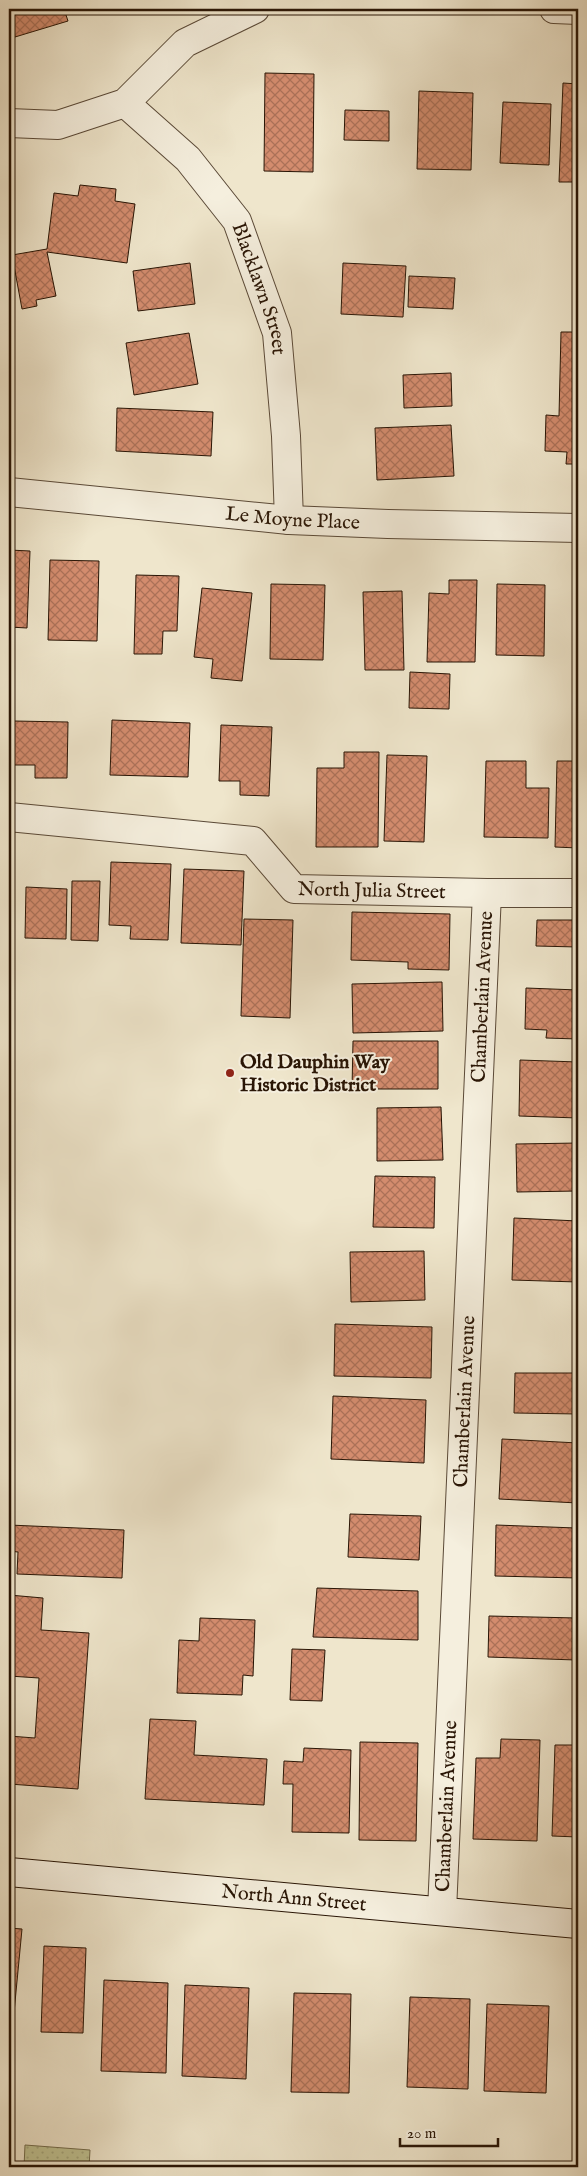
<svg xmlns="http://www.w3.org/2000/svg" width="587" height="2176" font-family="'IM FELL English',serif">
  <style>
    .grass { fill: url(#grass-dots); stroke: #746c4c }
    .building { fill: url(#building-cross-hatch); stroke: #291505 }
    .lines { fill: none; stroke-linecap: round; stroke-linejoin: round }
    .street-casing { stroke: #5a4937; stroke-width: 30 }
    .secondary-casing { stroke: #291505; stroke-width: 30 }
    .street { stroke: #f5efde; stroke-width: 28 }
    .secondary { stroke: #f5efde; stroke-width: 28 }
    .poi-dot { fill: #8f2418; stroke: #f5efde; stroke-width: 2 }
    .labels { text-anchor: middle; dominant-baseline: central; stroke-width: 4; stroke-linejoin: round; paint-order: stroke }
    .street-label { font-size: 20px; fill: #291505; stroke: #f5efde }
    .poi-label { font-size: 20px; font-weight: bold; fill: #291505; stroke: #f5efde; text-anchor: start }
  </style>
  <defs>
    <pattern id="grass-dots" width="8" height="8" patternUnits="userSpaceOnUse" patternTransform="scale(1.25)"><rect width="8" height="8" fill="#c0c393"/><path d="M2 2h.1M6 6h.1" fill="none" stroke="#a5a77d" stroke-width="1.8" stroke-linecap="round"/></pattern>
    <pattern id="building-cross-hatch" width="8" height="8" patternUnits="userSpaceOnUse" patternTransform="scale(1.25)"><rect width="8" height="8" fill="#d38c6e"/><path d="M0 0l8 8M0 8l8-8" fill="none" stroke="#ab7158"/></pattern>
  </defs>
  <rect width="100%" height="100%" fill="#efe6cc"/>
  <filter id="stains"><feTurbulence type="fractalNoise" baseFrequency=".004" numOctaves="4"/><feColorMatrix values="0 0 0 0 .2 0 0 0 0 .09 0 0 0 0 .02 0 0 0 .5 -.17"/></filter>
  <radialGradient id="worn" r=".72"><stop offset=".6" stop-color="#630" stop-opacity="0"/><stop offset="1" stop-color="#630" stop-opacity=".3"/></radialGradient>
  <path class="grass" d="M25,2145l65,5 -1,17h-65z"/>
  <path class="building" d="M9,9h55l4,12 -53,16 -6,-20z
    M265,73l49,1 -1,98 -49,-1z
    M563,83l15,1v98h-19z
    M419,91l54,2 -2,77 -54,-1z
    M503,102l48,2 -2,61 -49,-2z
    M345,110l44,1v30l-45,-1z
    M80,185l36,4 -1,12 20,3 -8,59 -80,-11 9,44 -20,4 1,6 -15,3 -10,-54 35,-6 7,-56 24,3z
    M190,263l5,41 -57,7 -5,-40z
    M343,263l63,3 -3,51 -62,-3z
    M409,276l46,2 -2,31 -45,-2z
    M561,332h17v132h-12l1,-12 -22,-1 1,-36 13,1z
    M189,333l9,51 -64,11 -8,-52z
    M451,373l1,33 -48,2 -1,-33z
    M117,408l96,4 -2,44 -95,-5z
    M451,425l3,51 -77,4 -2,-52z
    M9,550l21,1 -3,77 -18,-1z
    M50,560l49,1 -2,80 -49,-1z
    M136,575l43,1 -2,55h-14l-1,23h-28z
    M449,580h28l-2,82h-48l2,-69 20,1z
    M271,584l54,1 -2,75 -53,-1z
    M497,584l48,1 -1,71 -48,-1z
    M202,588l50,5 -10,88 -31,-3 2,-19 -19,-2z
    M402,591l2,79h-39l-2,-78z
    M410,672l40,2 -1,35 -40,-1z
    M112,720l78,3 -2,54 -78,-2z
    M14,721l54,1 -1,56h-32v-13h-22z
    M221,725l51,2 -3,69 -29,-1v-14h-21z
    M344,752h35l-1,95h-62l1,-79h27z
    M387,755l40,1 -3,86 -40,-1z
    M486,761h40v27h23l-1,50 -64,-1z
    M557,761h21v87l-23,-1z
    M111,862l60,2 -3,76 -38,-1 1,-13 -22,-1z
    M184,869l60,2 -3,74 -60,-2z
    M72,881h28l-2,60 -27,-1z
    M26,887l41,2 -1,50 -41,-1z
    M352,912l98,2 -1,56 -41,-1v-7l-57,-2z
    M244,919l49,1 -3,98 -49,-2z
    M537,920h41v27l-42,-1z
    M442,982l1,49 -90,2 -1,-49z
    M526,988l52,2v49l-32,-1 1,-8 -22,-1z
    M353,1041h85v48h-86z
    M520,1060l58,2v56l-59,-2z
    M441,1107l2,53 -66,1v-53z
    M578,1143v48l-61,1 -1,-48z
    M375,1176l60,1 -1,51 -61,-1z
    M514,1218l64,3v61l-66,-2z
    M424,1251l1,49 -74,2 -1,-50z
    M335,1324l97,3 -1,51 -97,-2z
    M515,1373h63v41l-64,-1z
    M333,1396l93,4 -2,63 -93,-4z
    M502,1439l76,4v60l-79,-4z
    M350,1514l71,2 -2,44 -71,-3z
    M576,1519h2v59l-83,-2 1,-51 80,3z
    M9,1525l115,5 -2,48 -105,-4 1,-22 -9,-1z
    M317,1588l101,3v49l-105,-3z
    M9,1595l34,3 -2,32 48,3 -11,156 -69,-5v-48l26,2 4,-60 -30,-2z
    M489,1616l88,2 -1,42 -88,-3z
    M200,1618l55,2 -2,56 -10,-1 -1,20 -65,-2 2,-53 20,1z
    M292,1649l33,1 -3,51 -32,-1z
    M150,1719l46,2 -2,34 73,4 -3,46 -119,-6z
    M501,1739l39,1 -3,101 -64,-2 3,-81h24z
    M360,1742l58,1 -2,98 -57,-1z
    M555,1745h23v92l-26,-1z
    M304,1748l47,2 -2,83 -57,-1 1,-48h-10l1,-23 19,1z
    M9,1928l13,1 -13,136z
    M44,1946l42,2 -3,85 -42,-1z
    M104,1980l64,3 -2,90 -65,-2z
    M185,1985l64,3 -3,91 -64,-3z
    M294,1993l57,1 -2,99 -58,-1z
    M410,1997l60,2 -2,90 -61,-2z
    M487,2004l62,2 -3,87 -62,-2z
    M575,2007h3v87h-5z"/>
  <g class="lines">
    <defs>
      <g id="street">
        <path d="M554,9l24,1"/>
        <path id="s1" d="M125,103l63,56 49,62 40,112 9,103 3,84"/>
        <path d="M9,123l49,2 67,-22 60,-60 70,-34"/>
        <path id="s2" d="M9,492l280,28 99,4 190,4"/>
        <path id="s3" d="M9,817l244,24 41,48 193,4h91"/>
        <path id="s4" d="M442,1911l45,-1018"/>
      </g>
      <g id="secondary">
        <path id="s5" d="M9,1872l569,52"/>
      </g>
    </defs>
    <use href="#street" class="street-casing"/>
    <use href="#secondary" class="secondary-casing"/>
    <use href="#street" class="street"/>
    <use href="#secondary" class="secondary"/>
  </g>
  <circle class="poi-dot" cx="230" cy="1073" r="5"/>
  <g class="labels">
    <g class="street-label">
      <text stroke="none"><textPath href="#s1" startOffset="235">Blacklawn Street</textPath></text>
      <text stroke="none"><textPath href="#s2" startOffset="285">Le Moyne Place</textPath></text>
      <text stroke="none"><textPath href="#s3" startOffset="386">North Julia Street</textPath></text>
      <text stroke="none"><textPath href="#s4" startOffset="915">Chamberlain Avenue</textPath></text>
      <text stroke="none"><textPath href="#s4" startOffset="510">Chamberlain Avenue</textPath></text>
      <text stroke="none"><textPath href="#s4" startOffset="105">Chamberlain Avenue</textPath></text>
      <text stroke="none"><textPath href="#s5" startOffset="286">North Ann Street</textPath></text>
    </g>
    <g class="poi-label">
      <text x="240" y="1062">Old Dauphin Way<tspan x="240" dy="23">Historic District</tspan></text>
    </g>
  </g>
  <rect width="587" height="2176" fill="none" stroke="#efe6cc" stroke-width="30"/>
  <rect x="10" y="10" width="567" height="2156" fill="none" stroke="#291505" stroke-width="2.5"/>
  <rect x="15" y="15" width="557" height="2146" fill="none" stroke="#291505"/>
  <path d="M400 2138v8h98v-8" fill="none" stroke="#291505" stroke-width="2.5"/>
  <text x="407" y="2138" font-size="15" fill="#291505" stroke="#f5efde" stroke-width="4" paint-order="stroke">20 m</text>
  <rect width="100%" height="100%" filter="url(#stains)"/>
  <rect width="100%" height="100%" fill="url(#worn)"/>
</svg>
